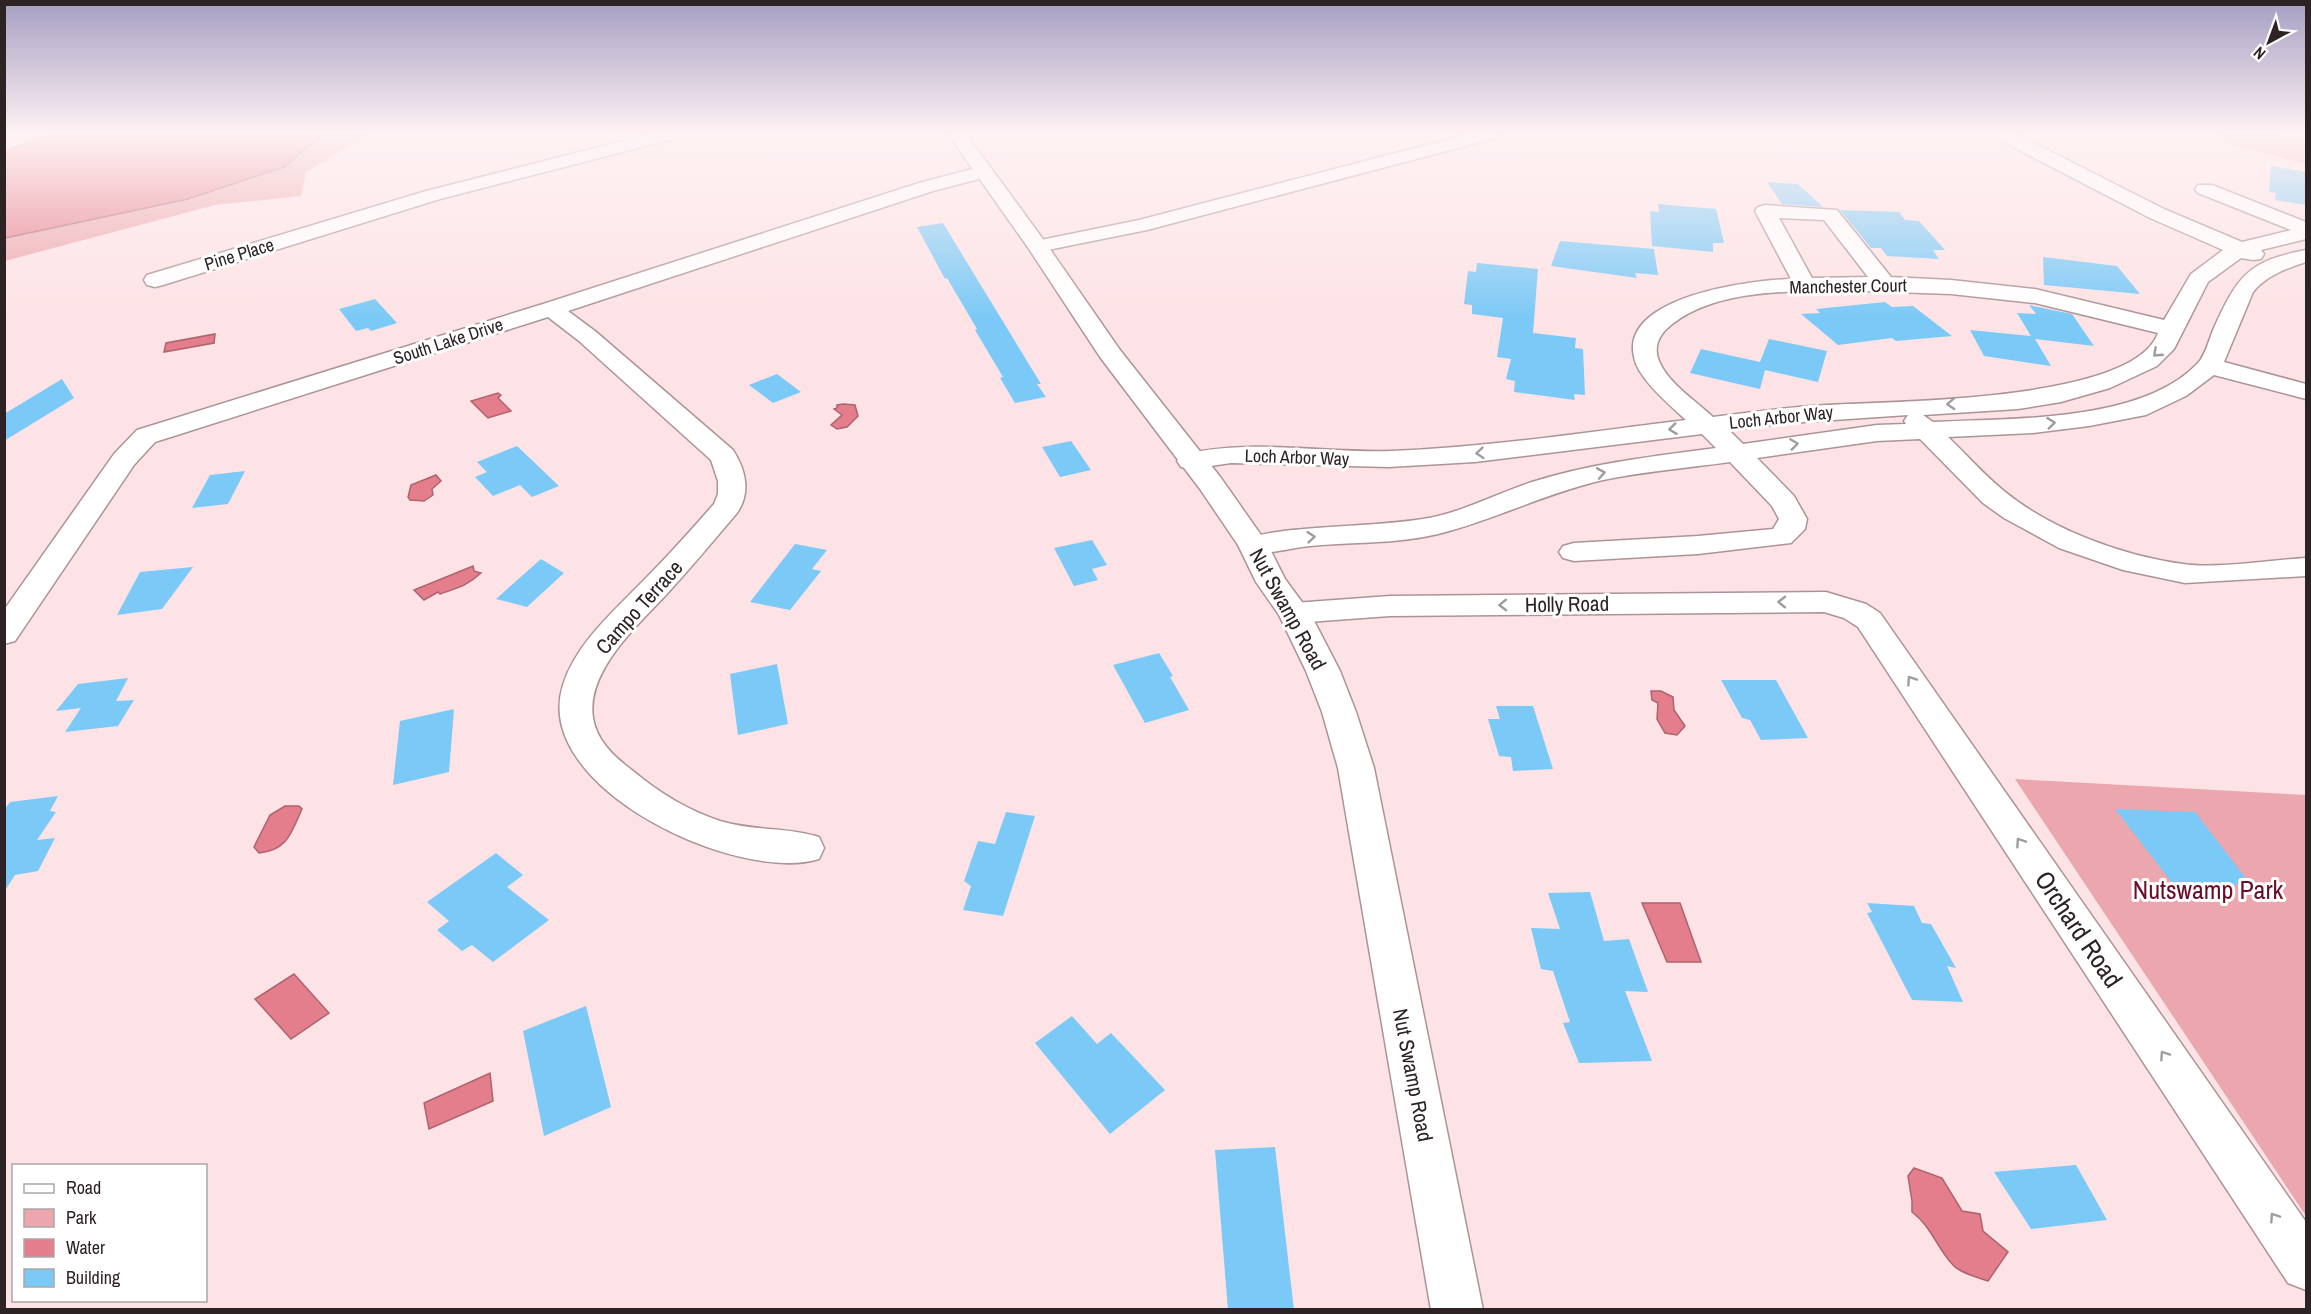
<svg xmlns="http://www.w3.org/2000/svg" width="2311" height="1314" font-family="'Archivo Narrow',sans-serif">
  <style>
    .green { fill: #eba7ad }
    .water { fill: #e47e8c; stroke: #ad636d; stroke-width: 1.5 }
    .building { fill: #7bc9f6 }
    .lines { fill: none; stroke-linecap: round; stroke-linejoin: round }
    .minor-casing { stroke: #ac9395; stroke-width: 3 }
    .major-casing { stroke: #ac9395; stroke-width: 3 }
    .minor { fill: #fff; fill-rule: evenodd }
    .major { fill: #fff; fill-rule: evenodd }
    .oneway { stroke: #a09c9c }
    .labels { text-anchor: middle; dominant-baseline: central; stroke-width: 6; stroke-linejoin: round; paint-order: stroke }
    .far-street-label { font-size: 18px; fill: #2d2324; stroke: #fff }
    .street-label { font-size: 21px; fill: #2d2324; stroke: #fff }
    .near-park-label { font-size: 26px; fill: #6a0d26; stroke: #fff }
    .near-street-label { font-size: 26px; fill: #2d2324; stroke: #fff }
  </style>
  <rect width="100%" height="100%" fill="#fde3e5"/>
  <path class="green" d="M324,134h46l-64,38 -5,24 -86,9 -210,56 -1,-23 184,-39 96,-32z
    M2214,134h62l30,9v21l-79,-21z
    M2015,779l291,16v421z"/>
  <path class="water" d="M58,134h266l-40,33 -96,32 -183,39v-88z
    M215,334l-1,9 -50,9 2,-9z
    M498,393l3,2 -3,3 13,13 -23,7 -17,-17z
    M843,404l12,1 3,11 -11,11 -10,2 -6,-4 11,-10 -8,-6 3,-1v-3z
    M436,475l5,6 -9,8 1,6 -9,6 -14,-1 -2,-3 3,-12z
    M473,566l1,5 7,2c-14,13 -24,15 -41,21l-2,-2 -14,8 -10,-10z
    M1651,691h10l12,6 1,13 11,16 -8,9 -12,-2 -8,-14 1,-16 -6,-3z
    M285,806h14l3,3c-11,24 -14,41 -43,44l-5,-6 16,-32z
    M1642,903h38l21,59h-34z
    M294,974l35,39 -38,26 -36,-40z
    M490,1073l3,28 -64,28 -5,-26z
    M1914,1168l28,10 20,33 18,3 3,17 25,21 -20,29c-11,-4 -28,-8 -35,-16 -17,-18 -21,-38 -41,-53v-11l-4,-25z"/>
  <path class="building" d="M2271,166l36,6v33l-32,-5 1,-7 -7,-1z
    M1767,182l31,2 25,23 -41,-3z
    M1658,204l58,5 8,34h-11v9l-61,-6 -2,-35 9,1z
    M1840,210l59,2 6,8 14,1 26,29h-12l6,9 -52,-3 -6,-8h-10z
    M943,223l98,161h-4l9,13 -31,6 -15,-25 3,-1 -28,-47 2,-1 -30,-51 -2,1 -28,-52z
    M1560,241l94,8 4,26 -23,-2 2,5 -86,-12z
    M2043,257l74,9 23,28 -96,-9z
    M1477,263l61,6 -5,64 43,5 -1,10 8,1 2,46 -11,-1 1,6 -61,-8 1,-11 -9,-2 5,-20 -14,-2 6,-39 -31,-4v-9l-8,-1 4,-33 8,1z
    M375,299l22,24 -26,8 -3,-3 -12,3 -17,-22z
    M1885,302l7,5 21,-1 39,30 -56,5 -4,-3 -54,7 -37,-31 19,-1 -4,-4z
    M2029,305l43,9 22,32 -59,-7 16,27 -67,-10 -14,-26 61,6 -14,-23 19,1z
    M1769,339l58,12 -9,31 -53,-12 -5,19 -70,-16 11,-24 59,13z
    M777,374l24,18 -28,11 -24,-18z
    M62,379l12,19 -70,43v-27z
    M1071,441l20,29 -31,7 -18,-30z
    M517,446l42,40 -27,11 -12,-12 -27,11 -18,-19 12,-5 -10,-10z
    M245,471l-17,33 -36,4 18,-33z
    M1092,540l15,25 -15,4 6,11 -24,6 -20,-38z
    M795,544l32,6 -15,19 9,2 -31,39 -40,-8z
    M541,559l23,14 -37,34 -31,-8z
    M193,567l-31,42 -45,6 23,-43z
    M1159,653l14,23 -3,1 19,33 -44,13 -32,-58z
    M777,664l11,60 -50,11 -8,-61z
    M128,678l-12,23 18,-1 -16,26 -53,6 16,-24 -25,3 22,-27z
    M1721,680h55l32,58 -47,2 -11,-20 -8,-2z
    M1496,706h37l20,63 -40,2 -2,-14 -12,-1 -11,-37h12z
    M454,709l-5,63 -56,13 7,-64z
    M58,796l-8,15 6,1 -19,28 18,-2 -17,33 -23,4 -11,17v-82l6,-8z
    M2115,809l80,3 56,73 -78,-1z
    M1006,812l29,4 -32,100 -40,-6 8,-24 -7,-5 14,-40 17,3z
    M496,853l27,22 -16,12 42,33 -56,42 -21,-17 -10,6 -25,-21 12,-9 -22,-19z
    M1590,892l14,49 25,-2 19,53 -23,-1 27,70 -73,2 -16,-40 7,-1 -17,-51 -12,-2 -10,-41 29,1 -12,-36z
    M1867,903l47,3 8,17 9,1 25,44 -9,-2 16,36 -51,-2 -45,-87 5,-1z
    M586,1006l25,101 -67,29 -21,-105z
    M1072,1016l25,28 14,-11 54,57 -55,44 -75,-91z
    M1275,1147l19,163h-66l-13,-160z
    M2076,1165l31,55 -76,9 -37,-57z"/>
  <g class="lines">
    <defs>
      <path id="minor" d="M650,134h30l-3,4 -237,61 -277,86 -8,2 -8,-2 -3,-5 3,-5 279,-84z
        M1469,134h30l-3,4 -349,92 -109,22 -7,-2 -4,-4 4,-4 108,-22z
        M1993,134h23l148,75 78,33 49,-12 -93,-37 -3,-4 3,-4h14l94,37v17l-45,11 3,4 -3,5 -8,1 -12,-2 -33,24 -34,67 -17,17 -47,22 -49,14 -43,7 -95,6 10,7c77,-4 209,1 265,-59 7,-7 11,-23 15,-33 24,-53 34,-69 93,-80v12c-19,6 -40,14 -53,30l-29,70 82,22v15l-92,-24 -28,21 -40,19 -57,11 -56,7 -85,4c19,18 36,38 56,54 47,39 120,65 179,73 36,5 86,-4 123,-6v18l-121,7 -62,-13 -64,-22 -55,-30 -21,-15 -63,-64 -43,2 -120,17 37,38 13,23 -2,10 -14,14 -93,11 -124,7 -11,-3 -4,-6 4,-6 11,-3 124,-7 75,-7 6,-10 -7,-13 -42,-44c-42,6 -85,9 -127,18 -57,13 -109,40 -165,54 -42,10 -85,8 -128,12 -22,2 -46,11 -68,5l-4,-6 4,-6c61,-16 125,-10 187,-21 36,-7 69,-25 103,-36 60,-19 123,-26 184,-34l-14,-14 -227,28 -86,5 -158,-4 -40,6 -10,-2 -4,-6 4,-6c69,-17 140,-2 210,-4 99,-4 197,-19 295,-31 -16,-15 -48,-41 -52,-63 -14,-61 118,-77 157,-78l-36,-68 3,-4 7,-2 72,5 54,67 60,3 84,9 129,31 27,-46 32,-24 -73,-32 -154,-80zM1779,218l45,2 44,57 -56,1zM1836,290l115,4 84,9 123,30c-24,69 -267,68 -332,72 -37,2 -75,7 -113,12 -17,-16 -45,-34 -54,-56 -7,-17 3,-30 16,-39 45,-32 108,-30 161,-32zM1908,415l-4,6 2,3 -29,1 -134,19 -14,-14 60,-7z
        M983,166l7,2 2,4 -2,4 -57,15 -365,120 27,20 138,119c13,20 18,43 4,63 -24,28 -47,56 -72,83 -32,34 -96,91 -64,143 8,13 20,23 32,32 25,21 56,40 87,50 32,10 67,6 99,16l5,11 -5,11c-80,25 -289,-71 -256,-174 13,-42 53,-76 83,-107 24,-24 46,-49 68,-74l4,-10v-13l-7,-21 -132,-119 -31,-24 -393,125 -21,23 -119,176 -11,3v-34l110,-156 23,-24 406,-126 376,-121z
        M1826,592l40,12 14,9 426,609v68l-18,-7 -430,-656 -14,-9 -20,-6 -434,4 -96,7 -11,-3 -5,-7 5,-7 11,-3 96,-7z"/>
      <path id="major" d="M948,134h18l79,108 75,108 101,128 47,67 17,34 25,34 30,58 16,41 18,56 109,542h-52l-93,-542 -16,-56 -16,-41 -27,-56 -23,-33 -18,-37 -38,-56 -100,-132 -71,-108z"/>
    </defs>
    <use href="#minor" class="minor-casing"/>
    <use href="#major" class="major-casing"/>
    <use href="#minor" class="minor"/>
    <use href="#major" class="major"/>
  </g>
  <defs><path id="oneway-chevron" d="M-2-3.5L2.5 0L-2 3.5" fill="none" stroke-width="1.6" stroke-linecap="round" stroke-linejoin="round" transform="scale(1.5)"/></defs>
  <g class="oneway">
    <use href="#oneway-chevron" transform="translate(2157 353) rotate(137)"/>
    <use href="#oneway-chevron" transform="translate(1951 404) rotate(177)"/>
    <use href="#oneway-chevron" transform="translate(2051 423) rotate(-7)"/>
    <use href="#oneway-chevron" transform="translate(1673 429) rotate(173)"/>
    <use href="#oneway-chevron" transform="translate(1794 444) rotate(-8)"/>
    <use href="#oneway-chevron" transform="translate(1480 453) rotate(175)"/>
    <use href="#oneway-chevron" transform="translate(1601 473) rotate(-10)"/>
    <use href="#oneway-chevron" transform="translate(1311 537) rotate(-5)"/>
    <use href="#oneway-chevron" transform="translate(1782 602) rotate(-179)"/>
    <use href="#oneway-chevron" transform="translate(1503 605) rotate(179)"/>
    <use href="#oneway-chevron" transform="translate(1911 680) rotate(-124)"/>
    <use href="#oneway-chevron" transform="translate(2020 842) rotate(-124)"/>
    <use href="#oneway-chevron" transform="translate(2164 1055) rotate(-124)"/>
    <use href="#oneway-chevron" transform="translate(2274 1217) rotate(-124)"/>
  </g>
  <linearGradient id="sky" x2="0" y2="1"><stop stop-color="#a69ec3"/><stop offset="0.42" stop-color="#fef2f3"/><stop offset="1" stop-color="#fef2f3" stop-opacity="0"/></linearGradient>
  <rect width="2311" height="318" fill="url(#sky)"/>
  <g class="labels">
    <g class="far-street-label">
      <text transform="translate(239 254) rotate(-17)">Pine Place</text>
      <text transform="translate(1848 286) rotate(-1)">Manchester Court</text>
      <text transform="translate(448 341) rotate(-18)">South Lake Drive</text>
      <text transform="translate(1781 417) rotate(-6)">Loch Arbor Way</text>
      <text transform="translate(1297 457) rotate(2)">Loch Arbor Way</text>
    </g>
    <g class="street-label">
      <text transform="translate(1567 604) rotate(-1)">Holly Road</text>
      <text transform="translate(639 607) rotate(-48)">Campo Terrace</text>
      <text transform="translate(1288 609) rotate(61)">Nut Swamp Road</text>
      <text transform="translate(1413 1075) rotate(79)">Nut Swamp Road</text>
    </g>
    <g class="near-park-label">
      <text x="2208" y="889">Nutswamp Park</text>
    </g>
    <g class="near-street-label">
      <text transform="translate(2079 929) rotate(56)">Orchard Road</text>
    </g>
  </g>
  <rect width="2311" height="1314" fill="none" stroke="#2d2324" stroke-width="12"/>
  <rect x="12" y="1164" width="195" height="138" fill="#ffffff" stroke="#aba7a7" stroke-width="1.5"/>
  <rect x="24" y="1184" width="30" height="9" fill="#ffffff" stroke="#aba7a7" stroke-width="1.5"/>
  <text x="66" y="1194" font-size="18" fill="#2d2324">Road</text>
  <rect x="24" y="1209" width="30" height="18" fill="#eba7ad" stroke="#aba7a7" stroke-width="1.5"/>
  <text x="66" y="1224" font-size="18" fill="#2d2324">Park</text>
  <rect x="24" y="1239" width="30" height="18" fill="#e47e8c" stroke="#aba7a7" stroke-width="1.5"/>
  <text x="66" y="1254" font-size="18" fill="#2d2324">Water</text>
  <rect x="24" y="1269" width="30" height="18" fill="#7bc9f6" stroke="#aba7a7" stroke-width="1.5"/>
  <text x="66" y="1284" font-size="18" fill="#2d2324">Building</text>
  <g transform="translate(2269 42) rotate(221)" stroke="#ffffff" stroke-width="4.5" paint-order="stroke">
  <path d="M0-4.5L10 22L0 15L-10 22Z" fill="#2d2324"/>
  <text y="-9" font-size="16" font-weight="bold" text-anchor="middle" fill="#2d2324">N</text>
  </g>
</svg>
